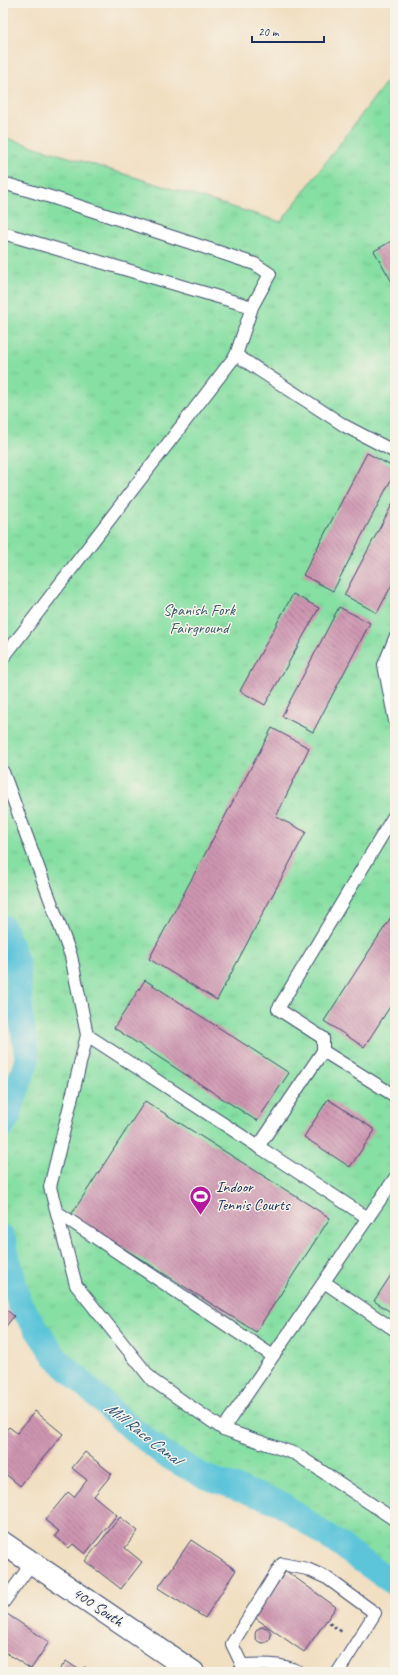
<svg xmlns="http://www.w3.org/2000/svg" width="398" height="1675" font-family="Caveat,sans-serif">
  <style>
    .grass { fill: url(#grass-tufts); stroke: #508780 }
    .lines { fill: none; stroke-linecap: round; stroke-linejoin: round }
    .canal { stroke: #5dc5da; stroke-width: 25 }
    .building { fill: url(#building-back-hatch) }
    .service-casing { stroke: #3b496d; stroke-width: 14 }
    .minor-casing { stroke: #3b496d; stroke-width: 24 }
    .path { stroke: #3b496d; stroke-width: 2.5; stroke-dasharray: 3 3; stroke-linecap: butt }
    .service { stroke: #fff; stroke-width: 12 }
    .minor { stroke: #fff; stroke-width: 22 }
    .labels { text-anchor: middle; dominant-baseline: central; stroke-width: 3; stroke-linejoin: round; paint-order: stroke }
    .park-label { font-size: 16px; fill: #365b6f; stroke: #f7f3e8 }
    .poi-label { font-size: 16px; fill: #1b2f5e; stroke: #f7f3e8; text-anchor: start }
    .street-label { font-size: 16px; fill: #1b2f5e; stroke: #f7f3e8 }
    .water-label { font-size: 17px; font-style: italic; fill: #2c547d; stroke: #f7f3e8 }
  </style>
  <defs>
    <pattern id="grass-tufts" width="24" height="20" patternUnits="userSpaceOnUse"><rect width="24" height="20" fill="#86dfa3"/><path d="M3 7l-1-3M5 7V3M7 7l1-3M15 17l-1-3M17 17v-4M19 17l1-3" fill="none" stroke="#73c08f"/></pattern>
    <pattern id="building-back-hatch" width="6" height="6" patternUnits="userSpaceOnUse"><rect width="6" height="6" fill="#ce95b0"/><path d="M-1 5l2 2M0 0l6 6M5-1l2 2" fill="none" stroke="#a67a92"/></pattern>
  </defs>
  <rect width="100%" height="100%" fill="#f7f3e8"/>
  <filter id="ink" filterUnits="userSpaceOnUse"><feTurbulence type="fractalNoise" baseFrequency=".025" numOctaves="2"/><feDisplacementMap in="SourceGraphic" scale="8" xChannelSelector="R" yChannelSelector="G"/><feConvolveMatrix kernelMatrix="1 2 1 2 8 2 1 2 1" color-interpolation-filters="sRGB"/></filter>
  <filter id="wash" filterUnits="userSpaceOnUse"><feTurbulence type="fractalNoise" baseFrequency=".012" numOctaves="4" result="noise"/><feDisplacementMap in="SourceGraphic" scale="16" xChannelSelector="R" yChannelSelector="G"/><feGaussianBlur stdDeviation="0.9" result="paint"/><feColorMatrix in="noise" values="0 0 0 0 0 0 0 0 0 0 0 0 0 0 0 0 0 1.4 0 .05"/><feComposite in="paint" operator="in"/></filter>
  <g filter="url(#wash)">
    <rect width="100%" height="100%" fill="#f1dfc2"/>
    <path class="grass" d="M395,70v1514l-115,-81 -77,-27 -38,-21 -40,-32 -69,-65 -37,-55 -14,-54 -2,-11v-112l5,-9 19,-58 -6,-42 -18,5v-885l278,85z"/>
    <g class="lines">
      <path class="canal" d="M3,927l14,35 4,55 6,42 -19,58 -5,9
        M3,1238l16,65 37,55 69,65 40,32 38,21 77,27 115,81"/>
    </g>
    <g id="blocks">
      <path class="building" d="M395,239v48l-21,-36z
        M367,453l28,15v4l-62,119 -30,-16z
        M395,499v80l-18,34 -33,-18z
        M293,594l26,14 -54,97 -25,-14z
        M339,607l31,16 -57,109 -31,-16z
        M272,728l37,20 -33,69 30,15 -89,168 -68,-41z
        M395,911v88l-31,48 -40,-26z
        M145,980l144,93 -32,48 -143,-93z
        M328,1099l47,31 -25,37 -46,-30z
        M145,1101l185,117 -74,114 -185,-117z
        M395,1269v46l-21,-14z
        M3,1307l11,9 -11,14z
        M35,1411l28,23 -43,52 -17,-14v-39l6,-6 8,6z
        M85,1452l27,22 -18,22 23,19 -32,39 -12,-10 -4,4 -14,-12 4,-5 -14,-11 23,-28 6,5 13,-17 -15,-12z
        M120,1517l18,14 -13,17 17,14 -21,27 -36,-28z
        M191,1540l45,30 -31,48 -47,-30z
        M286,1571l50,36 -32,45 -50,-35z
        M7,1614l42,28 -18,27 -28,-18v-32z
        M255 1635a8 8 0 1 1 16 0a8 8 0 1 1-16 0Z
        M66,1661l15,10 3,-4 8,5h-34z"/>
    </g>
  </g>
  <g filter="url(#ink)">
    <use href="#blocks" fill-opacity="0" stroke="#3b496d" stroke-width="1"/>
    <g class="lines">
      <defs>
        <path id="service" d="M3,183l51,15 201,66 15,10 -18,33
          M3,233l249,74 -16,48 -233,303
          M236,355l109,71 50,26
          M395,638l-11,27 11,56
          M3,772l68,184 16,79 -37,152 26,98 76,95 71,49 73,25 99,66
          M87,1035l281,183
          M323,1051v-13l-45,-29 117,-195
          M258,1147l65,-96 72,45
          M57,1212l216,144
          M324,1282l71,48
          M223,1429l172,-251
          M3,1603l29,-40
          M242,1665l-10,-21 50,-80 25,5 20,9 48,35 -37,59
          M242,1665c19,-1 40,-2 57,7"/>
        <path id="minor" d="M3,1543l190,129"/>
      </defs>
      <use href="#service" class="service-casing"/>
      <use href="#minor" class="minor-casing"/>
      <path class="path" d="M329,1623l13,9"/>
      <use href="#service" class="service"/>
      <use href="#minor" class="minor"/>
    </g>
  </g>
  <defs>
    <symbol id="stadium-pin" viewBox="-11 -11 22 30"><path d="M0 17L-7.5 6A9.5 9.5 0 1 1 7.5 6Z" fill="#b5179e" stroke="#f7f3e8"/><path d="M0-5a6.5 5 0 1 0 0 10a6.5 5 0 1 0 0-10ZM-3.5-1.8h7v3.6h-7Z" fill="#fff"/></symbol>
  </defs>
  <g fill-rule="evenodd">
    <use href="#stadium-pin" x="188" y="1184" width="25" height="34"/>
  </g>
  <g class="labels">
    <g class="park-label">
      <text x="199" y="610">Spanish Fork<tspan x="199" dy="18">Fairground</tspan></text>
    </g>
    <g class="poi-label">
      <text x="216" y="1187">Indoor<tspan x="216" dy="18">Tennis Courts</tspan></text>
    </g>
    <g class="street-label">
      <text transform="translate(98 1607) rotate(34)">400 South</text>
    </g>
    <g class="water-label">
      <text transform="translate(143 1433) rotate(38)">Mill Race Canal</text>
    </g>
  </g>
  <rect width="398" height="1675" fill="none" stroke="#f7f3e8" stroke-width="16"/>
  <path d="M252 36v6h72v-6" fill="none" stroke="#1b2f5e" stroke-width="2"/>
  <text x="258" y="36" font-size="12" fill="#1b2f5e" stroke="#f7f3e8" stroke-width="3" paint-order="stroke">20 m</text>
</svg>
